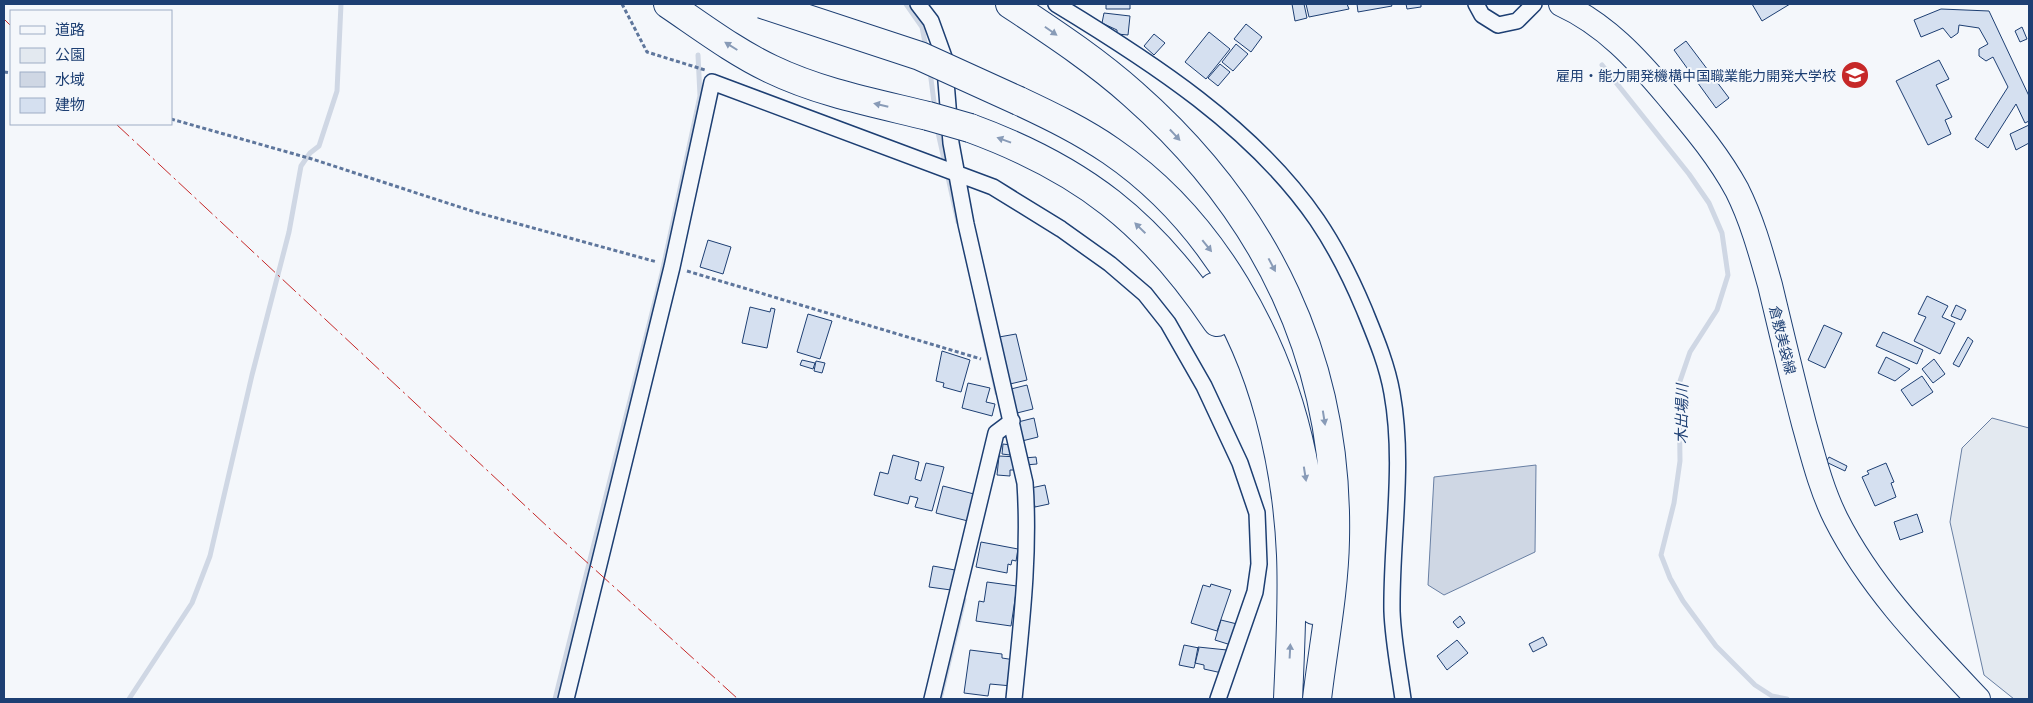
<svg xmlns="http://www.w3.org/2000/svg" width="2033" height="703" font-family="Lato,'Noto Sans JP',sans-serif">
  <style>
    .green { fill: #e3e9f0; stroke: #687fa3 }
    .water { fill: #cfd7e4; stroke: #687fa3 }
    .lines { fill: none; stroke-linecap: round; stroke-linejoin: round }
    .stream { stroke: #cfd7e4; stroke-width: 5 }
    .building { fill: #d5e0f0; stroke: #1d3f73 }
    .street-casing { stroke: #1d3f73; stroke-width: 18 }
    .primary-casing { stroke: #1d3f73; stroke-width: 26 }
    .highway-casing { stroke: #1d3f73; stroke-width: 30 }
    .path { stroke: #5e769c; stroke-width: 3; stroke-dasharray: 4 2.5; stroke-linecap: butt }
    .street { stroke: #f4f7fb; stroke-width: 15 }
    .primary { stroke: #f4f7fb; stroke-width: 24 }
    .highway { stroke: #f4f7fb; stroke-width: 28 }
    .highway-bridge-casing { stroke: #1d3f73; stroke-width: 30; stroke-linecap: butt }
    .highway-bridge { stroke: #f4f7fb; stroke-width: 28 }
    .power { stroke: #c62828; stroke-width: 1; stroke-dasharray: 18 4 2.5 4; stroke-linecap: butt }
    .oneway { fill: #889bb7 }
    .labels { text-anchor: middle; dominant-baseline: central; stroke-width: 4; stroke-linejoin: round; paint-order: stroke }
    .poi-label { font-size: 14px; fill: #1d3f73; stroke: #f4f7fb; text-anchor: end }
    .street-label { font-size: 14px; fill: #1d3f73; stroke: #f4f7fb }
    .water-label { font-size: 15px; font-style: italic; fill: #1d3f73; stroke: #f4f7fb }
  </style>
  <rect width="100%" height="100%" fill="#f4f7fb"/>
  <path class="green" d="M1992,418l37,10v271h-15l-30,-24 -34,-153 12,-74z"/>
  <path class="water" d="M1536,465l-1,87 -91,43 -16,-10 6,-108z"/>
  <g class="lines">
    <path class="stream" d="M906,4l16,23 4,21
      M1602,65l87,109 20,29 13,30 6,42 -11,35 -27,42 -11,32 1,77 -6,42 -13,52 9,23 13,23 33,45 39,39 17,11 15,3
      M930,71l5,39
      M937,128l21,94
      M978,309l19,84
      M129,699l63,-96 18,-47 42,-181 37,-143 12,-66 9,-13 9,-7 18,-55 4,-87
      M555,699l107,-426 38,-177 -2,-41
      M940,699l24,-99"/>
  </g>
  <path class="building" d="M1106,4h24v5h-24z
    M1292,4h12l3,14 -12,3z
    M1306,4h41l2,5 -40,8z
    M1357,4h34l1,2 -34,6z
    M1406,4h15v3l-14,2z
    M1752,4h38l-28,17z
    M1941,9l48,2 40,85v25l-4,2 -9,-19 -28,44 -13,-9 33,-52 -15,-30 -7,4 -7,-5v-7l9,-5 -9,-16 -20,-3 -1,8 -7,5 -8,-10 -22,9 -7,-17z
    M1104,13l26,3 -2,19 -11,-1v-4l-15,-7z
    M1246,24l16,13 -11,15 -17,-13z
    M2022,27l5,12 -7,3 -5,-11z
    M1209,32l21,17 -24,30 -21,-17z
    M1154,34l11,9 -11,12 -10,-9z
    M1686,41l43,57 -13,10 -42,-58z
    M1236,44l12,10 -15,17 -11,-9z
    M1939,60l10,19 -13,6 16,32 -7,3 6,14 -23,11 -32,-64z
    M1220,64l10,8 -12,14 -10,-8z
    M2029,125v18l-13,7 -6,-16z
    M708,240l23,7 -8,27 -23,-7z
    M1927,296l21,10 -6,11 13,6 -15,31 -26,-13 12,-24 -8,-3z
    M1956,305l10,5 -5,10 -10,-4z
    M750,307l20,5 1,-4 4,1 -8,39 -25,-5z
    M808,314l24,7 -12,38 -23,-7z
    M1824,325l18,8 -17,35 -17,-8z
    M1883,332l40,18 -6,14 -41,-18z
    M1016,334l11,46 -17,4 -11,-47z
    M1968,337l5,4 -14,26 -6,-3z
    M942,351l28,9 -9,32 -18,-5 1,-4 -8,-2z
    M1886,357l24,12 -15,12 -17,-8z
    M1934,359l11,15 -12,9 -11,-14z
    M802,360l13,3 -2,6 -13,-4z
    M816,361l9,2 -3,10 -8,-2z
    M1922,376l11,16 -21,14 -11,-16z
    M968,383l22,5 -4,14 9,2 -3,12 -30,-8z
    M1027,385l6,24 -16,4 -6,-24z
    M1034,418l4,19 -16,4 -4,-19z
    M1003,444l8,1 -1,10 -8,-1z
    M893,455l26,7 -4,17 6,2 5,-18 18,4 -12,44 -17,-4 3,-9 -8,-2 -2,8 -34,-9 6,-23 8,2z
    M999,456l19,1 -1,13h-7v6l-13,-1z
    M1036,457l1,7 -12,1 -1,-7z
    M1829,457l18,9 -2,5 -19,-9z
    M1886,463l8,19 -3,1 5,14 -21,9 -13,-29 7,-3 -2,-3z
    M1045,485l4,19 -14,3 -4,-19z
    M943,486l31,8 -6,27 -32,-8z
    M1917,514l6,18 -23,8 -6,-18z
    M981,542l37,7 -2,12 -4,-1 -1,5 -3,-1 -1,9 -31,-6z
    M933,566l22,4 -4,20 -22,-3z
    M987,582l30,4 -6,40 -35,-5 3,-20 5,1z
    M1211,584l20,6 -14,41 -26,-8 12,-38 7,2z
    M1460,616l5,7 -7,5 -5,-6z
    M1221,620l16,4 -6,21 -16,-5z
    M1543,637l4,8 -14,7 -4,-8z
    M1457,640l11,13 -21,17 -10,-14z
    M1184,645l15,3 -5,20 -15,-3z
    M1198,647l29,3 -5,23 -18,-4v-4l-9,-2z
    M970,650l32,4v4l13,2 -3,26 -22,-2 -2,12 -24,-3z"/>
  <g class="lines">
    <defs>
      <path id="street" d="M918,4l13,17 13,36 7,86 15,81 59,259c5,73 -4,144 -11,216
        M1056,4c94,57 198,124 261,216 19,28 34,58 47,89 11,27 23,55 28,84 13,72 -1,146 0,218 1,29 7,59 11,88
        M1476,4l6,11 16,10 19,-4 17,-17
        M566,699l106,-432 40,-185 281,105 68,42 49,35 35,30 23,29 36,63 36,77 17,50 2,51 -4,28 -37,107
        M932,699l64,-266 16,-12"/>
      <path id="primary" d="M1561,4c44,20 76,55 107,92 25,30 50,59 69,94 15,30 24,63 33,95 11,46 22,93 34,139 9,32 17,65 32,95 35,69 89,124 142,180"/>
      <path id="highway" d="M668,4c34,23 67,48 103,65 50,24 104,34 157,47
        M1010,4c42,28 85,56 123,90 133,117 206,267 202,446 -1,53 -12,107 -18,159
        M1019,101c32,15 63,30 92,50 101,69 167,188 191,305 10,51 11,103 12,154
        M970,128c112,41 180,94 247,194
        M1214,287c50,77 73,177 77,268 2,48 -1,96 -3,144"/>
    </defs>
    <use href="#street" class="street-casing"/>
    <use href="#primary" class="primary-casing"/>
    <use href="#highway" class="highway-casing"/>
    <path class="path" d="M622,4l25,48 58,18
      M4,72l7,1
      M171,119l141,40 163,53 182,50
      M687,271l294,88"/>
    <use href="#street" class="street"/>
    <use href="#primary" class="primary"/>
    <use href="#highway" class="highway"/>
    <defs>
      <path id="highway-bridge" d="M762,4l158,52 99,45
        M928,116l42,12"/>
    </defs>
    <use href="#highway-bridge" class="highway-bridge-casing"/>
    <use href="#highway-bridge" class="highway-bridge"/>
    <path class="power" d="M4,19l7,7
      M116,124l433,404 189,171"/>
  </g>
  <defs><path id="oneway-solid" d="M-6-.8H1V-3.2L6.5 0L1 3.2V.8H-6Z" transform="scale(1.25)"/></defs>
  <g class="oneway">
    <use href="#oneway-solid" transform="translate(1051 31) rotate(35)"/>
    <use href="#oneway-solid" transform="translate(731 46) rotate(-148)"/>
    <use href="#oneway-solid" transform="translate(881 105) rotate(-167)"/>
    <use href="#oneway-solid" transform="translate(1175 135) rotate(47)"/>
    <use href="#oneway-solid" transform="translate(1004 140) rotate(-160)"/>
    <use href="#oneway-solid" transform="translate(1140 228) rotate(-136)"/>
    <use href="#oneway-solid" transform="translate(1207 246) rotate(51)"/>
    <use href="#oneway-solid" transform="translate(1272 265) rotate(62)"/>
    <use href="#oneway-solid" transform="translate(1324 418) rotate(81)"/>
    <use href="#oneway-solid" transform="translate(1305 474) rotate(81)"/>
    <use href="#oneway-solid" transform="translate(1290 651) rotate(-87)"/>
  </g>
  <defs>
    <symbol id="university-disc" viewBox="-11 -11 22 22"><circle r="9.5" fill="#c62828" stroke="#f4f7fb"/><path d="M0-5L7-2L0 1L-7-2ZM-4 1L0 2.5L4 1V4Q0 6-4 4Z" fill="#fff"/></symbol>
  </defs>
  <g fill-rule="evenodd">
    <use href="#university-disc" x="1839" y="59" width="32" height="32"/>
  </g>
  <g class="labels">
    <g class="poi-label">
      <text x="1836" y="75">雇用・能力開発機構中国職業能力開発大学校</text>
    </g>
    <g class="street-label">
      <text transform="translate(1783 340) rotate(76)">倉敷美袋線</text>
    </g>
    <g class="water-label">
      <text transform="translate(1681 414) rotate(-89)">木出場川</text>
    </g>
  </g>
  <rect width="2033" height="703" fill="none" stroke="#1d3f73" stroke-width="10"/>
  <rect x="10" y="10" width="162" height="115" fill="#f4f7fb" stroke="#9eadc5"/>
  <rect x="20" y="26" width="25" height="8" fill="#f4f7fb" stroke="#9eadc5"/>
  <text x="55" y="35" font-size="15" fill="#1d3f73">道路</text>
  <rect x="20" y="48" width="25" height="15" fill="#e3e9f0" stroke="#9eadc5"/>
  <text x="55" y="60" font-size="15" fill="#1d3f73">公園</text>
  <rect x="20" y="72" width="25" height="15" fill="#cfd7e4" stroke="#9eadc5"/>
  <text x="55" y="85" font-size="15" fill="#1d3f73">水域</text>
  <rect x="20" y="98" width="25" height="15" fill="#d5e0f0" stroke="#9eadc5"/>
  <text x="55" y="110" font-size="15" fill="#1d3f73">建物</text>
</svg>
